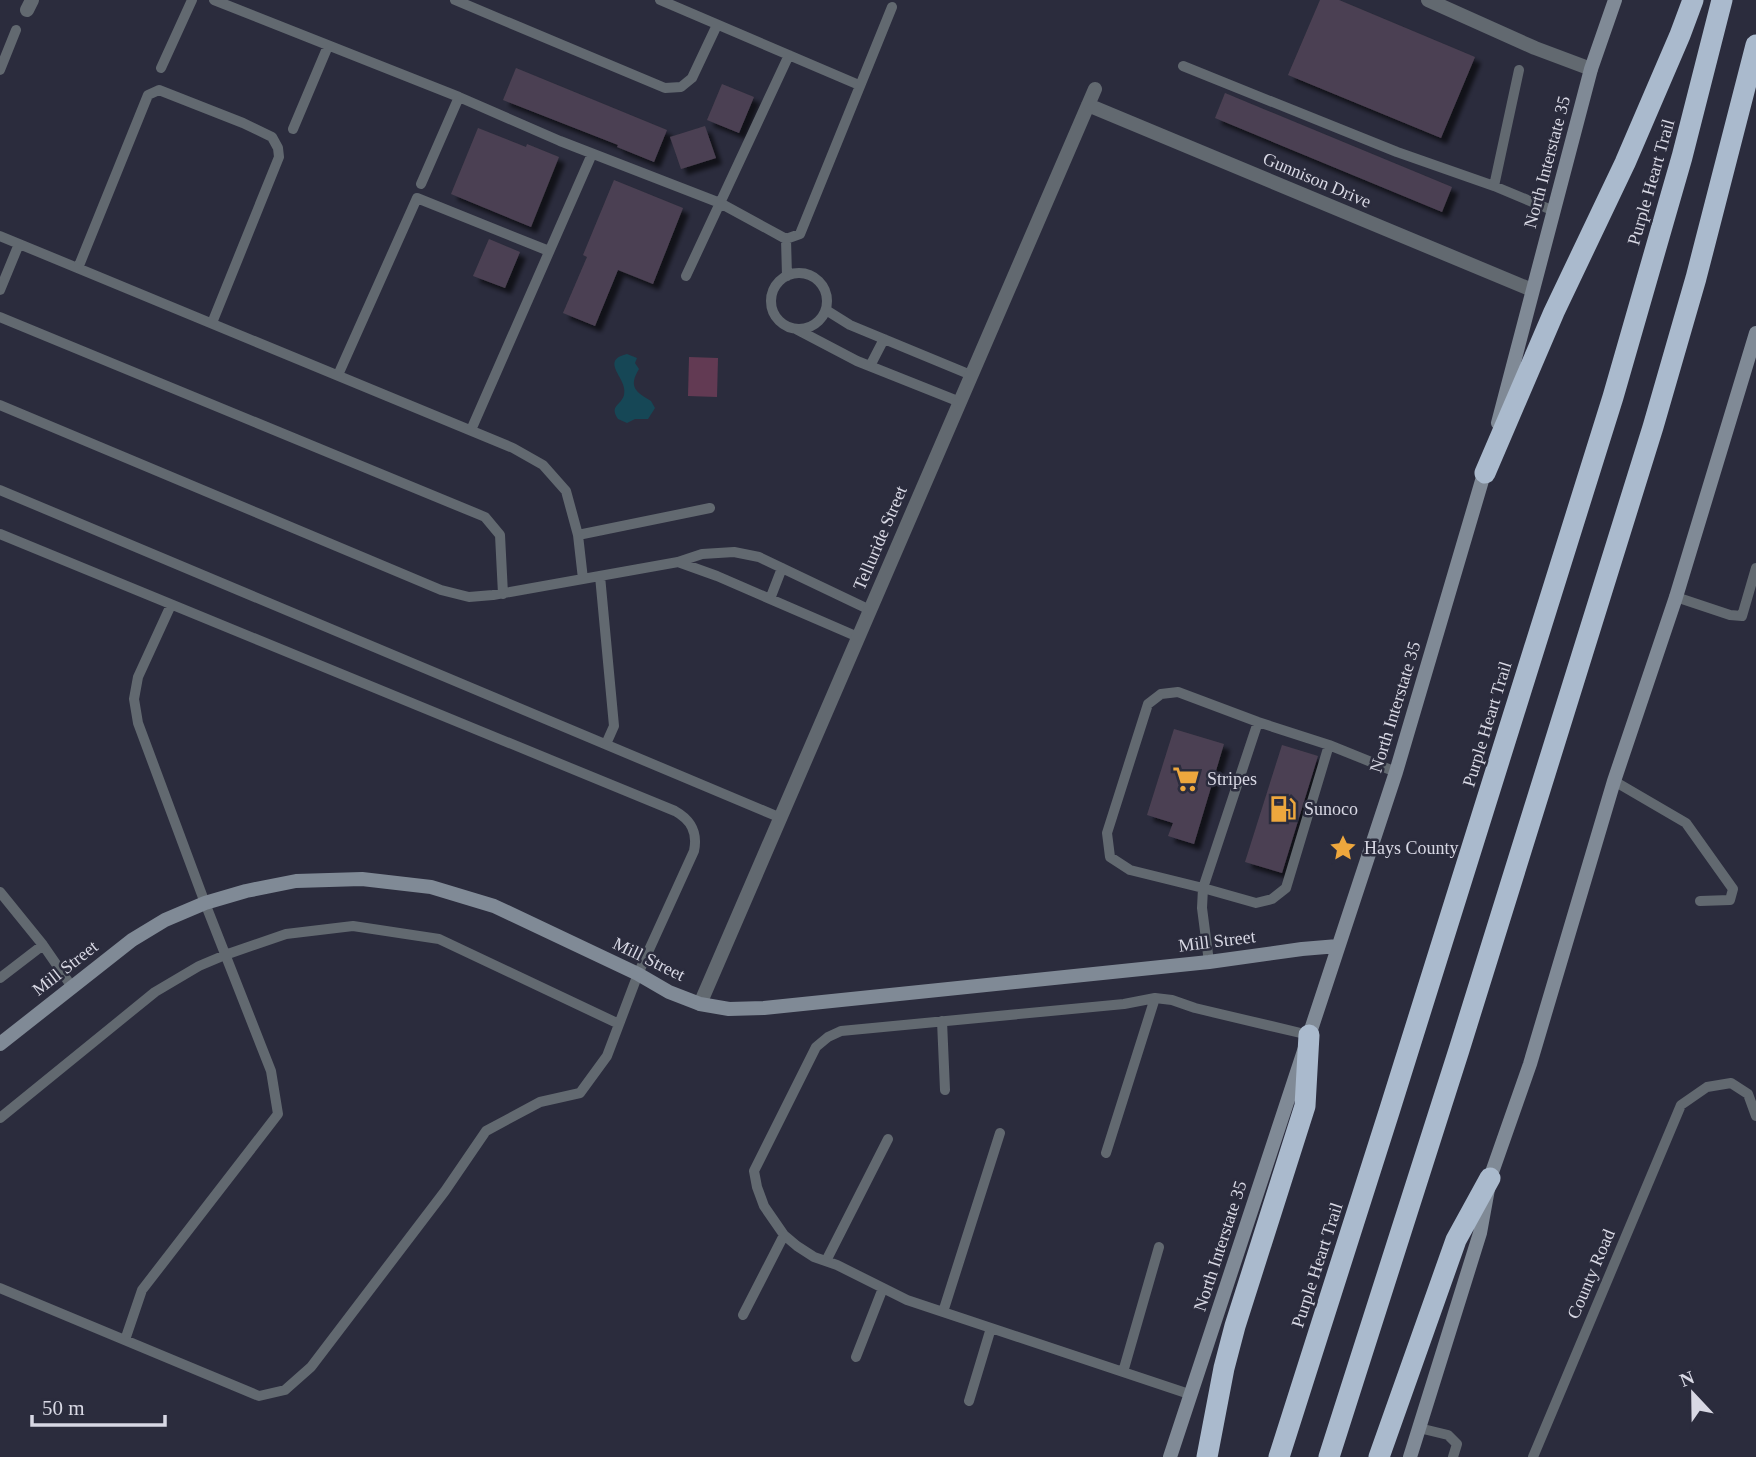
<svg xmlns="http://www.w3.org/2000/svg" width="1756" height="1457" font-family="Georgia,serif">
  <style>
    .green { fill: #623a53 }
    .water { fill: #164756 }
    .building { fill: #4c4152; filter: url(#shadow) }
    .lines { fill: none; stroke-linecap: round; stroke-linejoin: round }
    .lane { stroke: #626970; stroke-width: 10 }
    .street { stroke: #626970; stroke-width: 14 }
    .secondary { stroke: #808a96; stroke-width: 14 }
    .highway { stroke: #aabacd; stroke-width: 21 }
    .labels { text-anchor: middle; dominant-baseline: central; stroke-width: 5; stroke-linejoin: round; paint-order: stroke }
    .street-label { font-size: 18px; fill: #d8d8e4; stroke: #2b2c3d }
    .poi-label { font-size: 18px; fill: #d8d8e4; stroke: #2b2c3d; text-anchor: start }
  </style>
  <defs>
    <filter id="shadow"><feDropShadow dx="6" dy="6" stdDeviation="2" flood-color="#0009"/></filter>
  </defs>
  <rect width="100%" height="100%" fill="#2b2c3d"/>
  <path class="green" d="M689,357l29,1 -1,39 -29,-1z"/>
  <path class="water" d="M627,354l10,4 -2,5 4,6c-11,18 -3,23 12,32l4,7 -7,11h-13l-8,4 -9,-4c-9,-14 3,-13 6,-24 5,-16 -26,-34 3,-41z"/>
  <path class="building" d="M1320,0h19l136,57 -34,81 -153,-63z
    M516,68l151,62 -13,32 -37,-15 1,-2 -115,-45z
    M722,84l32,13 -15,36 -32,-13z
    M1225,93l227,94 -10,25 -227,-94z
    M705,126l11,32 -35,11 -11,-32z
    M478,128l48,19 1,-3 32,13 -28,70 -80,-33z
    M614,180l69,28 -30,76 -35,-14 -23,56 -32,-13 24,-56 -4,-2z
    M489,239l31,13 -15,36 -32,-12z
    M1174,729l50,15 -30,100 -26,-8 5,-13 -26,-8z
    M1282,745l36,11 -36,117 -37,-11z"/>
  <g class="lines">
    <path class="lane" d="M214,0l245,97 101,44 160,62 66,36 14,-5 92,-227
      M455,0l210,88 16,-1 11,-9 25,-53
      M660,0l199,85
      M1183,66l214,86 97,34 60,25
      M161,68l31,-68
      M0,70l16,-40
      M293,129l35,-83
      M421,184l38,-87
      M1494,186l25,-116
      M0,236l513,212 30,17 23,26 12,44 5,44
      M786,239l1,37
      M78,268l70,-173 11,-5 84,33 29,14 6,11 1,9 -67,166
      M771 301a28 28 0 1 1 56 0a28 28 0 1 1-56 0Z
      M686,276l103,-221
      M0,290l19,-46
      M826,310l24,15 121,50
      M0,317l485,200 15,18 3,59
      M796,329l61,32 103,41
      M870,366l14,-27
      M338,375l79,-177 132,53
      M0,405l441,185 28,7 24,-2 185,-33 24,-8 32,-2 25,5 111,53
      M471,430l121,-276
      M0,490l781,328
      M0,534l675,277c16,9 23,21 19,40l-56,123 -31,82 -27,37 -40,9 -54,29 -41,60 -134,176 -26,23 -26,6 -259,-108
      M578,535l132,-27
      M678,562l39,14 141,61
      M600,576l14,150 -8,18
      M1676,597l54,18 12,1 14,-48
      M770,599l12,-31
      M1329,745l-43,143 -14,11 -16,4 -53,-15 -73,-18 -20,-13 -3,-24 41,-129 13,-10 17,-2 80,30 71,23 67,27
      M1614,781l72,42 47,66 -3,11 -30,1
      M0,892l43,53 29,42
      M1209,962l-7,-54 1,-20 55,-166
      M0,978l43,-33
      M942,1021l3,69
      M0,1118l155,-126 44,-26 26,-11 61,-21 67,-8 86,13 180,85
      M1106,1153l49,-155
      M826,1261l62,-122
      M943,1312l57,-179
      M743,1315l41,-80
      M125,1340l17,-50 136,-176 -7,-43 -66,-168 -67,-180 -4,-24 4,-22 33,-72
      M856,1357l27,-69
      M1123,1372l36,-125
      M1192,1395l-285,-95 -70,-35 -23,-8 -17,-11 -13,-11 -20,-29 -7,-19 -3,-16 62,-124 12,-10 13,-6 283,-27 31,-6 17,2 23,8 114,27
      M969,1401l22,-73
      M1419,1428l29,7 9,9 -4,13
      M1533,1457l148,-352 26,-18 24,-4 17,11 8,22"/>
    <path class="street" d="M1428,0l107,48 56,21
      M27,10l5,-10
      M1088,105l444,185
      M700,1004l395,-915"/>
    <path class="secondary" d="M1498,423l93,-354 24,-69
      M0,1044l132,-104 33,-20 40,-17 41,-12 50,-10 66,-2 69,8 63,19 144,68 31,18 31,12 29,5 35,-1 445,-46 93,-13 36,-3
      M1170,1457l226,-685 90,-305
      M1410,1457l70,-224 10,-55 40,-114 84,-283 62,-184 80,-264"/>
    <path class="highway" d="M1485,473l69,-161 71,-149 55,-128 13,-35
      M1207,1457l17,-89 11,-42 70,-220 4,-71
      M1279,1457l110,-345 224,-715 69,-240 40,-157
      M1329,1457l130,-407 194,-623 43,-149 60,-233
      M1379,1457l77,-217 34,-62"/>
  </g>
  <defs>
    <symbol id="supermarket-bare" viewBox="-9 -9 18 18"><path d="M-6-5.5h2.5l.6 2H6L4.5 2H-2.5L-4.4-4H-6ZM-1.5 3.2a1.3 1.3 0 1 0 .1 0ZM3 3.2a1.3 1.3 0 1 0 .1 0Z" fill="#eea73d" stroke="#2b2c3d" stroke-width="2.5" paint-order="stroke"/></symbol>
    <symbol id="fuel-bare" viewBox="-9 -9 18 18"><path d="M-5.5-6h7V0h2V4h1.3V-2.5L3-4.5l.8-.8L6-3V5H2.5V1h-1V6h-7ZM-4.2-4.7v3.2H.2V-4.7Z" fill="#eea73d" stroke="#2b2c3d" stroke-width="2.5" paint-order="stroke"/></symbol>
    <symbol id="sight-bare" viewBox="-9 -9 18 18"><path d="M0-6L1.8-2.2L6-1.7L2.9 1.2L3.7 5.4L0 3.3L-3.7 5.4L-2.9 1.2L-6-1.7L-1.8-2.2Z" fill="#eea73d" stroke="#2b2c3d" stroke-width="2.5" paint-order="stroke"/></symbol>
  </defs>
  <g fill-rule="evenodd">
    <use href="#supermarket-bare" x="1167" y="760" width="38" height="38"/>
    <use href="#fuel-bare" x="1264" y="790" width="38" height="38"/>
    <use href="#sight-bare" x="1324" y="829" width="38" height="38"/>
  </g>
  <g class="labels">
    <g class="street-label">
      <text transform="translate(1547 162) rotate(-75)">North Interstate 35</text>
      <text transform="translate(1317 180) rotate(23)">Gunnison Drive</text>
      <text transform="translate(1651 182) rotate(-74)">Purple Heart Trail</text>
      <text transform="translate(880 538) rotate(-67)">Telluride Street</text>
      <text transform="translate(1395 707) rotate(-73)">North Interstate 35</text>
      <text transform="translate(1487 724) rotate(-73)">Purple Heart Trail</text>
      <text transform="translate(1217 941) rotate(-7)">Mill Street</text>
      <text transform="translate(649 959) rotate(26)">Mill Street</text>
      <text transform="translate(65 968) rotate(-38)">Mill Street</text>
      <text transform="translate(1220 1246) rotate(-72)">North Interstate 35</text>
      <text transform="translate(1317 1265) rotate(-72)">Purple Heart Trail</text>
      <text transform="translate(1591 1274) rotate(-67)">County Road</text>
    </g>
    <g class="poi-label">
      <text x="1207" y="779">Stripes</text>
      <text x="1304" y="809">Sunoco</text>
      <text x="1364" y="848">Hays County</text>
    </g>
  </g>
  <g transform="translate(1693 1394) rotate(338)" stroke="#2b2c3d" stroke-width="5" paint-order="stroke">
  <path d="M0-5L12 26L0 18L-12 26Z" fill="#d8d8e4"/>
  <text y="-10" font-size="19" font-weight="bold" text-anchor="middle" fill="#d8d8e4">N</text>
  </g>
  <path d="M32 1415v10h133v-10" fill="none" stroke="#d8d8e4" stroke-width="3.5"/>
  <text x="42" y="1415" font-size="21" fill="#d8d8e4" stroke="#2b2c3d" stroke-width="5" paint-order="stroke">50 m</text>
</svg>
